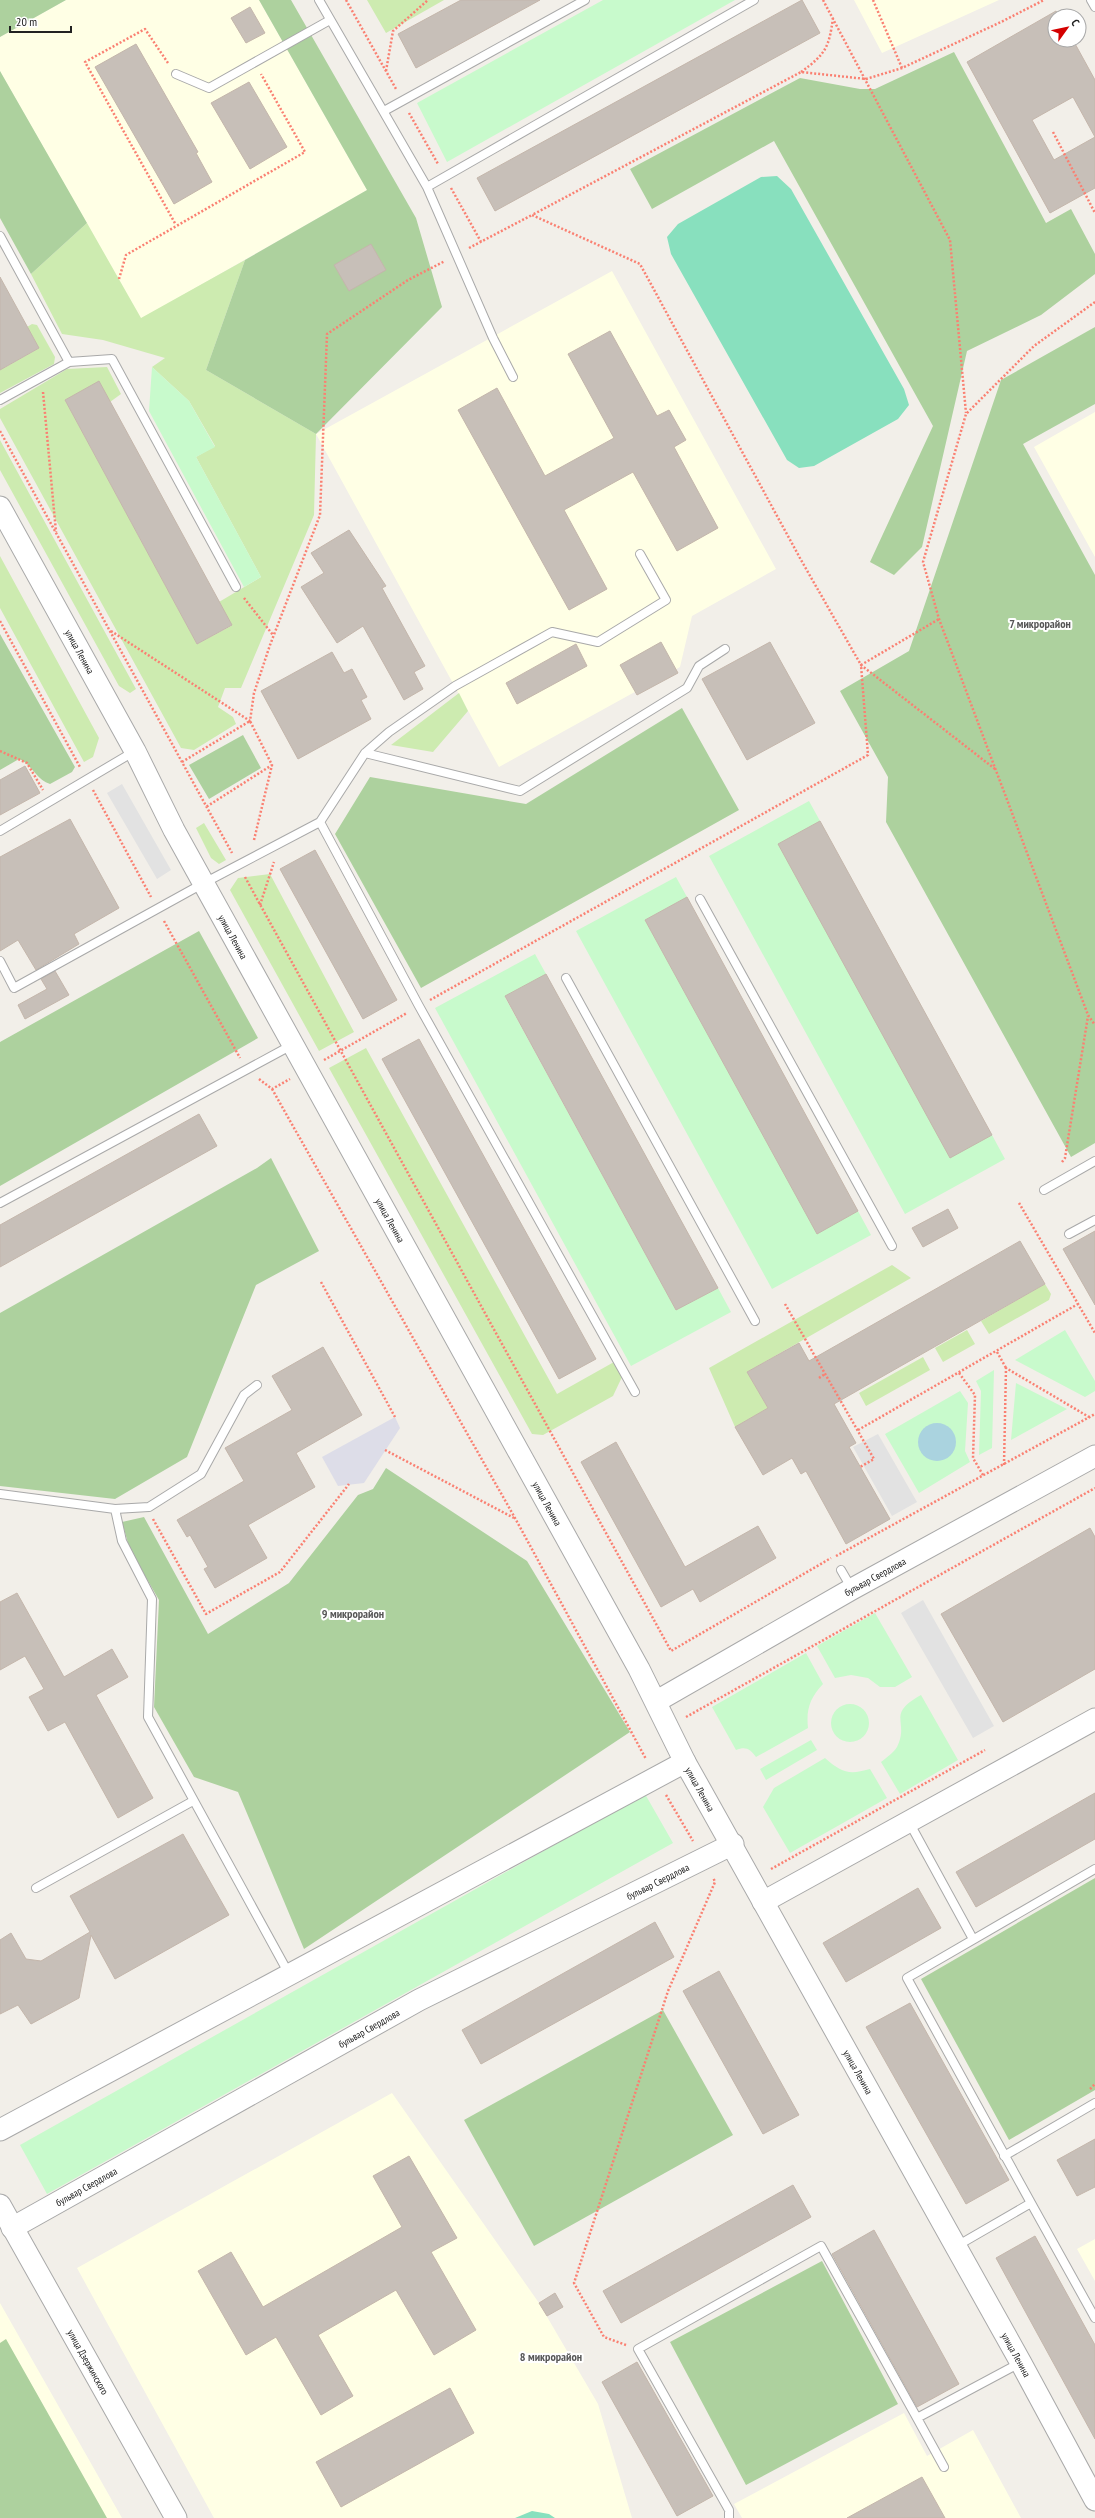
<svg xmlns="http://www.w3.org/2000/svg" width="1095" height="2518" font-family="'PT Sans Narrow',sans-serif">
  <style>
    .education { fill: #ffffe5 }
    .grass { fill: #cdebb0 }
    .forest { fill: #add19e }
    .park { fill: #c8facc }
    .pitch { fill: #88e0be }
    .parking { fill: #e2e2e2 }
    .plaza { fill: #dddde8 }
    .water { fill: #aad3df }
    .building { fill: #c7bfb8; stroke: #c4b6ab; fill-rule: evenodd }
    .lines { fill: none; stroke-linecap: round; stroke-linejoin: round }
    .service-casing { stroke: #a9a9a9; stroke-width: 10 }
    .tertiary-casing { stroke: #a9a9a9; stroke-width: 23 }
    .path { stroke: #fa8072; stroke-width: 2.5; stroke-dasharray: 2 2; stroke-linecap: butt }
    .service { stroke: #fff; stroke-width: 8 }
    .tertiary { stroke: #fff; stroke-width: 21 }
    .labels { text-anchor: middle; dominant-baseline: central; stroke-width: 4; stroke-linejoin: round; paint-order: stroke }
    .street-label { font-size: 10px; fill: #222; stroke: #fff }
    .quarter-label { font-size: 12px; font-weight: bold; fill: #555; stroke: #fff }
  </style>
  <rect width="100%" height="100%" fill="#f2efe9"/>
  <path class="education" d="M66,0h193l108,190 -226,129 -141,-248v-34z
    M854,0h145l-117,53z
    M612,271l164,298 -84,47 -12,51 -181,100 -183,-333z
    M1095,412v145l-61,-110z
    M392,2093l147,210 59,101 34,114h-418l-137,-250z
    M1095,2239v42l-18,-32z
    M0,2303l122,215h-122z
    M904,2413l23,43 46,-26 48,88h-279l-8,-14z"/>
  <path class="grass" d="M367,0h77l-58,33z
    M87,223l54,95 104,-58 -39,110 110,64 -2,81 -73,173h-16l-7,19 15,10 3,7 -42,26 -13,-2 -181,-330v-9l67,-40 40,-2 14,27 -11,8 -11,-20 -34,18 132,244 34,-18 -12,-24 42,-25 -65,-120 19,-11 -26,-45 -37,-34 13,-9 -62,-18 -41,-6 -31,-60z
    M32,324l5,1 18,32 -1,7 -54,29v-32l4,7 35,-20 -12,-21z
    M0,440l136,249 -6,4 -11,-7 -119,-216z
    M0,556l99,182 -6,19 -9,5 -84,-154z
    M459,693l9,18 -35,41 -42,-7z
    M204,823l22,37 -7,4 -8,-6 -15,-30z
    M270,874l84,158 -35,19 -89,-161 8,-12z
    M366,1048l191,346 57,-32 8,15 -9,19 -70,39 -11,-1 -203,-366z
    M892,1265l19,13 -164,94 21,36 -33,19 -26,-59z
    M1045,1284l6,10 -2,6 -60,34 -8,-13z
    M967,1330l8,14 -32,18 -8,-14z
    M923,1357l7,13 -64,36 -7,-13z"/>
  <path class="forest" d="M0,0h66l-66,37z
    M259,0h32l125,218 26,89 -126,127 -110,-64 39,-110 122,-70z
    M954,52l92,171 25,-14 24,45v20l-54,41 -74,36 -45,196 -28,28 -24,-13 63,-136 -159,-285 -122,68 -22,-40 170,-91 60,11h15z
    M0,71l87,152 -56,51 -31,-56z
    M1095,327v77l-72,40 72,131v568l-24,14 -185,-335 2,-45 -48,-86 69,-40 92,-271z
    M0,634l75,133 -3,5 -22,12c-14,-4 -17,-19 -31,-25l-19,11z
    M682,708l57,102 -318,178 -86,-154 35,-57 156,27z
    M243,735l18,33 -52,31 -20,-34z
    M199,931l59,107 -258,148v-144z
    M271,1158l48,93 -63,34 -69,172 -72,42 -115,-13v-173l257,-145z
    M386,1468l141,93 103,171 -326,217 -66,-157 -44,-15 -40,-70 5,-107 -29,-50 -8,-28 22,-5 64,117 81,-51 69,-88 15,-6z
    M1095,1878v212l-86,50 -88,-161z
    M663,2010l70,125 -199,111 -70,-126z
    M822,2261l76,143 -152,81 -76,-143z
    M6,2339l101,179h-107v-175z"/>
  <path class="park" d="M603,0h132l-288,162 -30,-59z
    M152,367l37,34 26,46 -19,10 65,120 -17,10 -95,-176z
    M809,801l11,20 -41,23 213,291 13,24 -100,55 -196,-358z
    M676,877l11,20 -42,23 172,313 41,-22 13,24 -99,54 -196,-358z
    M535,954l11,20 -41,23 171,313 42,-22 13,24 -100,54 -196,-358z
    M1065,1330l30,51v10l-10,6 -70,-37z
    M994,1370l-2,78 -13,7 2,-64 -5,-10z
    M1016,1383l51,26 -56,31z
    M960,1391l8,12 -3,48 5,11 -51,31 -34,-59z
    M875,1613l37,64 -17,10h-15l-12,-9 -17,-3 -16,3 -18,-32z
    M806,1653l17,31c-13,14 -17,25 -15,44l-52,29c-6,-8 -10,-11 -20,-7l-24,-43z
    M921,1695l37,65 -58,34 -19,-32c5,-4 13,-10 16,-15 13,-26 -12,-32 24,-52z
    M831 1723a19 19 0 1 1 38 0a19 19 0 1 1-38 0Z
    M811,1740l6,10 -51,30 -6,-11z
    M825,1758c17,15 24,17 45,11l17,29 -97,55 -27,-46 11,-19z
    M645,1794l28,49 -626,351 -27,-49z"/>
  <path class="pitch" d="M777,176l14,13 113,200 5,16 -11,14 -84,47 -15,2 -12,-8 -116,-206 -4,-17 11,-13 83,-47z
    M532,2511l17,3 6,4h-40z"/>
  <path class="parking" d="M122,784l49,86 -14,9 -50,-86z
    M878,1434l39,68 -25,14 -39,-69z
    M923,1600l71,126 -21,12 -72,-125z"/>
  <path class="plaza" d="M395,1417l5,11 -36,55 -26,3 -16,-29z"/>
  <path class="water" d="M918 1442a19 19 0 1 1 38 0a19 19 0 1 1-38 0Z"/>
  <path class="building" d="M461,0h79l-124,68 -18,-34z
    M802,0l18,33 -325,178 -18,-33z
    M250,7l15,26 -19,10 -15,-25z
    M1056,11l3,5h-4v24h18l22,40v108l-45,25 -83,-151zM1073,97l22,40 -41,23 -22,-40z
    M136,44l62,108 -2,1 16,29 -38,22 -79,-137z
    M249,82l38,65 -37,22 -39,-66z
    M371,244l15,26 -37,21 -15,-26z
    M0,277l39,71 -39,22z
    M610,331l47,85 12,-6 17,30 -12,7 44,81 -41,23 -44,-79 -69,38 43,79 -38,21 -111,-200 39,-22 48,88 69,-38 -46,-84z
    M99,381l133,244 -35,19 -132,-244z
    M349,530l37,56 -4,2 43,78 -11,6 9,17 -19,11 -41,-74 -26,17 -36,-56 23,-14 -13,-20z
    M661,642l17,31 -41,22 -17,-30z
    M770,642l45,81 -68,37 -45,-81z
    M576,644l11,22 -70,38 -11,-21z
    M332,652l12,21 8,-4 15,28 -6,3 10,19 -73,40 -37,-68z
    M25,766l15,27 -40,22v-35z
    M70,819l49,89 -45,26 5,10 -43,26 -18,-30 -18,11v-94z
    M820,821l172,314 -42,23 -172,-314z
    M315,850l82,150 -34,19 -83,-150z
    M687,897l171,314 -41,23 -172,-314z
    M55,971l14,24 -44,24 -7,-14 29,-16 -6,-10z
    M546,974l172,314 -42,22 -171,-314z
    M419,1039l177,320 -37,20 -177,-320z
    M199,1114l18,32 -217,121v-42z
    M948,1209l10,19 -35,19 -11,-19z
    M1095,1231v74l-32,-56z
    M1020,1241l25,43 -211,120 22,39 -7,4 41,72 -44,25 -40,-73 -5,3 -9,-16 -29,17 -28,-48 33,-19 -21,-36 52,-29 10,18z
    M323,1347l39,68 -66,38 19,34 -67,38 19,33 -52,30 -11,-19 4,-2 -18,-32 -3,2 -10,-17 67,-39 -19,-33 67,-38 -20,-34z
    M616,1442l69,125 73,-41 18,32 -76,44 -7,-13 -32,18 -80,-145z
    M1090,1528l5,9v132l-92,53 -62,-108z
    M17,1593l47,84 48,-28 16,28 -32,18 57,103 -35,20 -53,-96 -17,9 -19,-34 15,-8 -19,-33 -25,14v-68z
    M1095,1793v46l-119,68 -20,-35z
    M183,1834l46,81 -114,64 -24,-44 -12,63 -48,26 -13,-19 -18,9v-74l11,-7 15,26 15,2 49,-29 -20,-36z
    M918,1888l23,40 -95,54 -23,-39z
    M655,1922l19,35 -193,107 -19,-34z
    M719,1971l80,144 -36,19 -80,-143z
    M910,2003l99,177 -43,24 -100,-177z
    M1095,2139v48l-18,9 -20,-36z
    M409,2156l48,82 -26,14 45,78 -42,25 -38,-65 -78,45 35,61 -32,19 -45,-78 -30,18 -48,-84 33,-19 32,55 139,-80 -29,-51z
    M793,2185l18,32 -190,106 -18,-32z
    M874,2230l85,154 -42,23 -85,-153z
    M1035,2236l60,109v94l-99,-181z
    M555,2293l8,14 -16,9 -8,-13z
    M637,2362l76,134 -36,20 -75,-134z
    M450,2388l24,45 -133,74 -25,-45z
    M922,2477l23,41h-98z"/>
  <g class="lines">
    <defs>
      <path id="service" d="M319,0l108,187 327,-187
        M1091,0l4,7
        M176,74l33,14 121,-68
        M384,111l201,-111
        M427,187l66,151 20,39
        M0,236l69,126 43,-3 124,228
        M0,400l69,-38
        M365,753l155,38 167,-103 12,-22 26,-17
        M320,822l99,184 216,386
        M0,831l135,-80
        M700,899l192,347
        M0,961l14,27 190,-105 116,-61 45,-69 24,-21 66,-46 97,-54 46,10 68,-42 -26,-46
        M566,978l189,343
        M1044,1190l51,-29
        M0,1203l292,-158
        M1069,1234l26,-14
        M0,1494l115,15 34,-2 52,-33 43,-79 13,-10
        M115,1509l7,32 30,58 -4,118 141,257
        M841,1570l11,19
        M909,1822l64,117
        M36,1888l157,-87
        M1004,2156l91,-53
        M1031,2203l64,115
        M955,2247l76,-44 -124,-225 188,-109
        M917,2418l27,49
        M729,2518v-8l-91,-161 183,-103 96,172 103,-55"/>
      <g id="tertiary">
        <path id="s1" d="M0,507l135,244 39,79 465,839 46,93 336,601 74,137"/>
        <path id="s2" d="M657,1701l195,-112 243,-133"/>
        <path d="M763,1902l332,-183"/>
        <path d="M0,2130l685,-368"/>
        <path id="s3" d="M0,2205l176,313"/>
        <path id="s4" d="M12,2228l407,-228 314,-156"/>
      </g>
    </defs>
    <use href="#service" class="service-casing"/>
    <use href="#tertiary" class="tertiary-casing"/>
    <path class="path" d="M346,0l50,89
      M823,0l127,240 16,173
      M873,0l29,68
      M168,63l-23,-34 -60,33 91,163
      M386,71l7,-40 35,-31
      M801,72c25,-18 28,-25 32,-54
      M409,113l29,51
      M1053,132l42,81
      M451,188l30,54
      M469,248l63,-33
      M119,279l7,-24 179,-103 -44,-78
      M1095,302l-61,44 -68,68 -43,148 16,57 149,396 7,10
      M43,392l13,140
      M0,431l232,422
      M244,598l29,37
      M0,621l80,146
      M111,631l139,90 4,-28 16,-48 50,-130 7,-181 81,-54 37,-19
      M0,751l27,12 16,27
      M182,762l68,-41 22,44 -66,42
      M995,769l-134,-104 -60,-105 -161,-296 -108,-49 269,-143 65,7 36,-11 99,-46 43,-22
      M93,790l58,107
      M254,840l18,-75
      M245,877l426,774 160,-93
      M260,905l14,-43
      M164,921l76,137
      M430,1000l438,-245 -7,-90 78,-46
      M324,1060l83,-47
      M259,1079l13,10 18,-10
      M272,1089l243,429 131,241
      M1062,1162l3,-4 23,-142
      M1019,1203l76,130
      M321,1282l74,135
      M785,1304l89,155 -14,8
      M997,1352l9,16
      M959,1373l16,22 -2,63 10,17
      M819,1378l6,-4
      M858,1430l220,-126
      M385,1450l129,68
      M1004,1465l2,-97 83,49
      M153,1519l53,95 74,-42 69,-88
      M836,1556l259,-142
      M686,1717l409,-229
      M666,1795l27,46
      M771,1869l214,-119
      M1090,2089l5,-5
      M626,2345l-22,-8 -30,-54 94,-292 47,-109 -2,-5"/>
    <use href="#service" class="service"/>
    <use href="#tertiary" class="tertiary"/>
  </g>
  <g class="labels">
    <g class="street-label">
      <text stroke="none"><textPath href="#s1" startOffset="165">улица Ленина</textPath></text>
      <text stroke="none"><textPath href="#s1" startOffset="489">улица Ленина</textPath></text>
      <text stroke="none"><textPath href="#s1" startOffset="813">улица Ленина</textPath></text>
      <text stroke="none"><textPath href="#s1" startOffset="1137">улица Ленина</textPath></text>
      <text stroke="none"><textPath href="#s2" startOffset="251">бульвар Свердлова</textPath></text>
      <text stroke="none"><textPath href="#s1" startOffset="1461">улица Ленина</textPath></text>
      <text stroke="none"><textPath href="#s4" startOffset="733">бульвар Свердлова</textPath></text>
      <text stroke="none"><textPath href="#s4" startOffset="409">бульвар Свердлова</textPath></text>
      <text stroke="none"><textPath href="#s1" startOffset="1785">улица Ленина</textPath></text>
      <text stroke="none"><textPath href="#s4" startOffset="85">бульвар Свердлова</textPath></text>
      <text stroke="none"><textPath href="#s1" startOffset="2109">улица Ленина</textPath></text>
      <text stroke="none"><textPath href="#s3" startOffset="180">улица Дзержинского</textPath></text>
    </g>
    <g class="quarter-label">
      <text x="1040" y="623">7 микрорайон</text>
      <text x="353" y="1613">9 микрорайон</text>
      <text x="551" y="2356">8 микрорайон</text>
    </g>
  </g>
  <g transform="translate(1067 28) rotate(57)"><circle r="19" fill="#ffffff" stroke="#a7a7a7"/>
  <path d="M0-3L7 15L0 10L-7 15Z" fill="#d40000"/>
  <text y="-6" font-size="11" font-weight="bold" text-anchor="middle" fill="#222222">С</text>
  </g>
  <path d="M10 26v6h61v-6" fill="none" stroke="#222222" stroke-width="2"/>
  <text x="16" y="26" font-size="12" fill="#222222" stroke="#ffffff" stroke-width="3" paint-order="stroke">20 m</text>
</svg>
